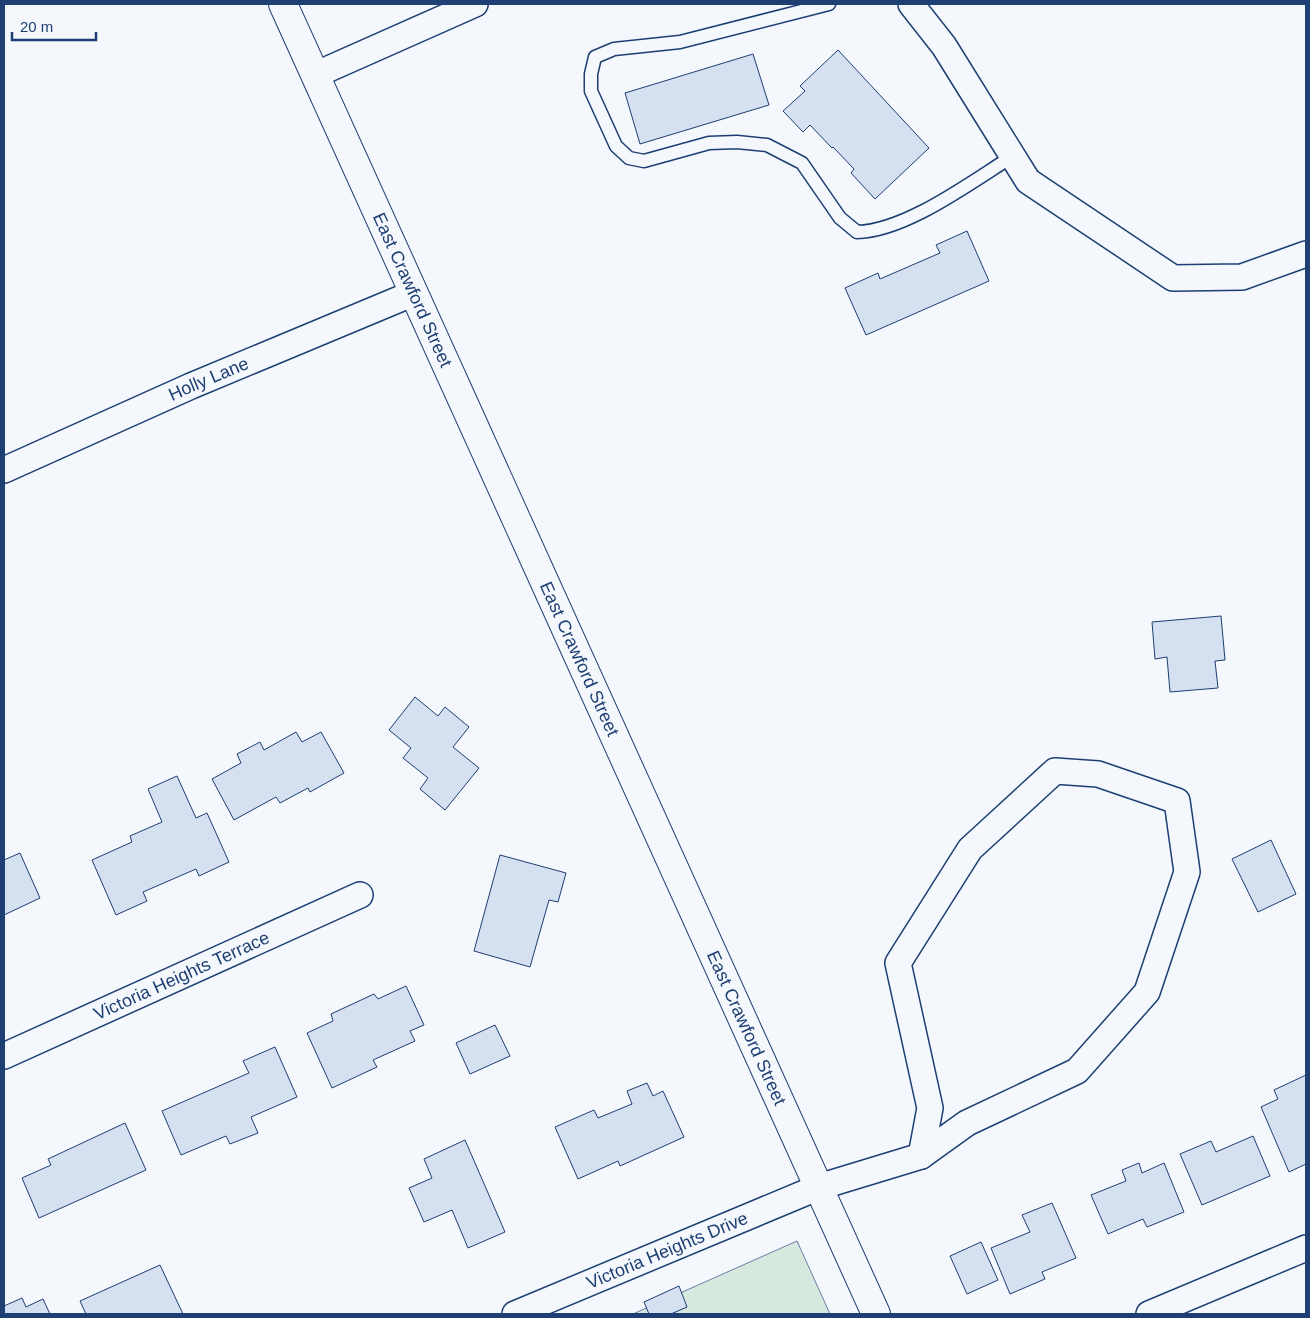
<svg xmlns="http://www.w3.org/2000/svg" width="1310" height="1318" font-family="Helvetica,sans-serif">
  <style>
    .green { fill: #d7e8df; stroke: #687fa3 }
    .building { fill: #d5e0f0; stroke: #1d3f73 }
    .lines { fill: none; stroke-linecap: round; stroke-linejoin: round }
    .service-casing { stroke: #1d3f73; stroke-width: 15 }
    .minor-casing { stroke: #1d3f73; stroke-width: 28 }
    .tertiary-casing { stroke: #1d3f73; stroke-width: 30 }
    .service { stroke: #f4f7fb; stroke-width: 12 }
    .minor { stroke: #f4f7fb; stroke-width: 25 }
    .tertiary { stroke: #f4f7fb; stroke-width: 28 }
    .labels { text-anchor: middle; stroke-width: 4; stroke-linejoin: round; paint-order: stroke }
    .street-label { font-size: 18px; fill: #1d3f73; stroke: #f4f7fb }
  </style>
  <rect width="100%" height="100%" fill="#f4f7fb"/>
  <path class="green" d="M797,1241L830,1314H633Z"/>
  <g class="building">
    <path d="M838,50L929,148L875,199L851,173L854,169L833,147L832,148L810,125L803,132L783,111L805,91L800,86Z"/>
    <path d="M753,54L769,105L640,144L625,93Z"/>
    <path d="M967,231L989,281L866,335L845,288L878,273L880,279L940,253L936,245Z"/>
    <path d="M1221,616L1225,660L1215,661L1218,688L1170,692L1167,657L1155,659L1152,622Z"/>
    <path d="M415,697L438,716L445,707L469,727L453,747L479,768L445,810L420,789L428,778L403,758L411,748L389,730Z"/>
    <path d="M296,732L302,742L321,732L344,773L310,792L308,788L280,803L276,797L234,820L212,779L241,763L237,754L260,742L264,750Z"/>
    <path d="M177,776L196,818L207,813L229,862L199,876L196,869L143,892L147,901L116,915L92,860L132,842L130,836L162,822L148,789Z"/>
    <path d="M1271,840L1296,894L1258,912L1232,859Z"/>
    <path d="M20,853L40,898L4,915V860Z"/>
    <path d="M500,855L566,873L558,902L549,900L530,967L474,951Z"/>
    <path d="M406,986L424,1025L410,1031L415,1041L373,1060L377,1067L332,1088L307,1033L333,1021L331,1014L374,994L378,999Z"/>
    <path d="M495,1025L510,1056L470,1074L456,1043Z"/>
    <path d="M275,1047L297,1097L251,1117L258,1133L230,1144L226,1136L181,1155L162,1111L249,1073L243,1061Z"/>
    <path d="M1306,1075V1164L1289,1172L1261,1107L1278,1099L1274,1090Z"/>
    <path d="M647,1083L653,1096L663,1091L684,1137L620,1166L618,1161L578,1179L555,1127L594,1110L598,1118L632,1104L627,1091Z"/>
    <path d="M125,1123L146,1170L39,1218L22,1178L51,1165L48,1159Z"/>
    <path d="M1253,1136L1270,1176L1202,1205L1180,1154L1211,1141L1216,1152Z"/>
    <path d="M465,1140L505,1232L468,1248L452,1210L424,1222L409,1188L432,1178L424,1159Z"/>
    <path d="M1139,1163L1142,1173L1164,1163L1184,1212L1147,1227L1143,1219L1108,1234L1091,1195L1126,1181L1122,1170Z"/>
    <path d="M1052,1203L1076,1258L1042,1272L1045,1279L1010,1294L991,1248L1030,1232L1022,1215Z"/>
    <path d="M981,1242L998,1280L967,1294L950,1256Z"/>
    <path d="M160,1265L183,1314H86L80,1301Z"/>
    <path d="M679,1286L687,1307L671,1314H649L644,1302Z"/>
    <path d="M22,1298L26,1307L43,1299L50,1314H4V1306Z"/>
  </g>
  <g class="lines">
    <g class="service-casing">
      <path id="service" d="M829,4L680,42L614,49L595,57L591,74V91L616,146L629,158L644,161L709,143L737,142L767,145L802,163L840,218L857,232C906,231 971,182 1013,156"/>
    </g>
    <g class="minor-casing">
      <g id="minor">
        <path d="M911,4L944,46L1028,181L1173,278L1242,277L1306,254"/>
        <path d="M315,75L475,4"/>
        <path id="s1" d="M4,470L191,386L414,293"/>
        <path d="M1055,771L1098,774L1177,801L1187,872L1147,992L1077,1071L967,1123L921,1156L930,1108L898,963L970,849Z"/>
        <path id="s2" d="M4,1056L360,895"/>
        <path id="s3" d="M515,1314L819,1187L921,1156"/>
        <path d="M1149,1314L1306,1248"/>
      </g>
    </g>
    <g class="tertiary-casing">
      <g id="tertiary">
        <path id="s4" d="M283,4L876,1314"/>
      </g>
    </g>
    <use href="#service" class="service"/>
    <use href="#minor" class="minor"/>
    <use href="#tertiary" class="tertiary"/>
  </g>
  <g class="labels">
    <g class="street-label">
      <text dy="6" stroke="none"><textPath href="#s4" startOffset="314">East Crawford Street</textPath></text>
      <text dy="6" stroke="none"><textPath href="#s1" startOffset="224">Holly Lane</textPath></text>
      <text dy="6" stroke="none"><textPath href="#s4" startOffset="719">East Crawford Street</textPath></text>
      <text dy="6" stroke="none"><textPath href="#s2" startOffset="195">Victoria Heights Terrace</textPath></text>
      <text dy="6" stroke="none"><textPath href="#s4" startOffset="1124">East Crawford Street</textPath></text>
      <text dy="6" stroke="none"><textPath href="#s3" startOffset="165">Victoria Heights Drive</textPath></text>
    </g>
  </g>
  <rect width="1310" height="1318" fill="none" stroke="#1d3f73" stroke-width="10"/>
  <path d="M12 32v8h84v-8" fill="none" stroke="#1d3f73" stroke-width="2.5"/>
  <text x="20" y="32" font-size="15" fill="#1d3f73" stroke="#f4f7fb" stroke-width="4" paint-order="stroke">20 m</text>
</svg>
